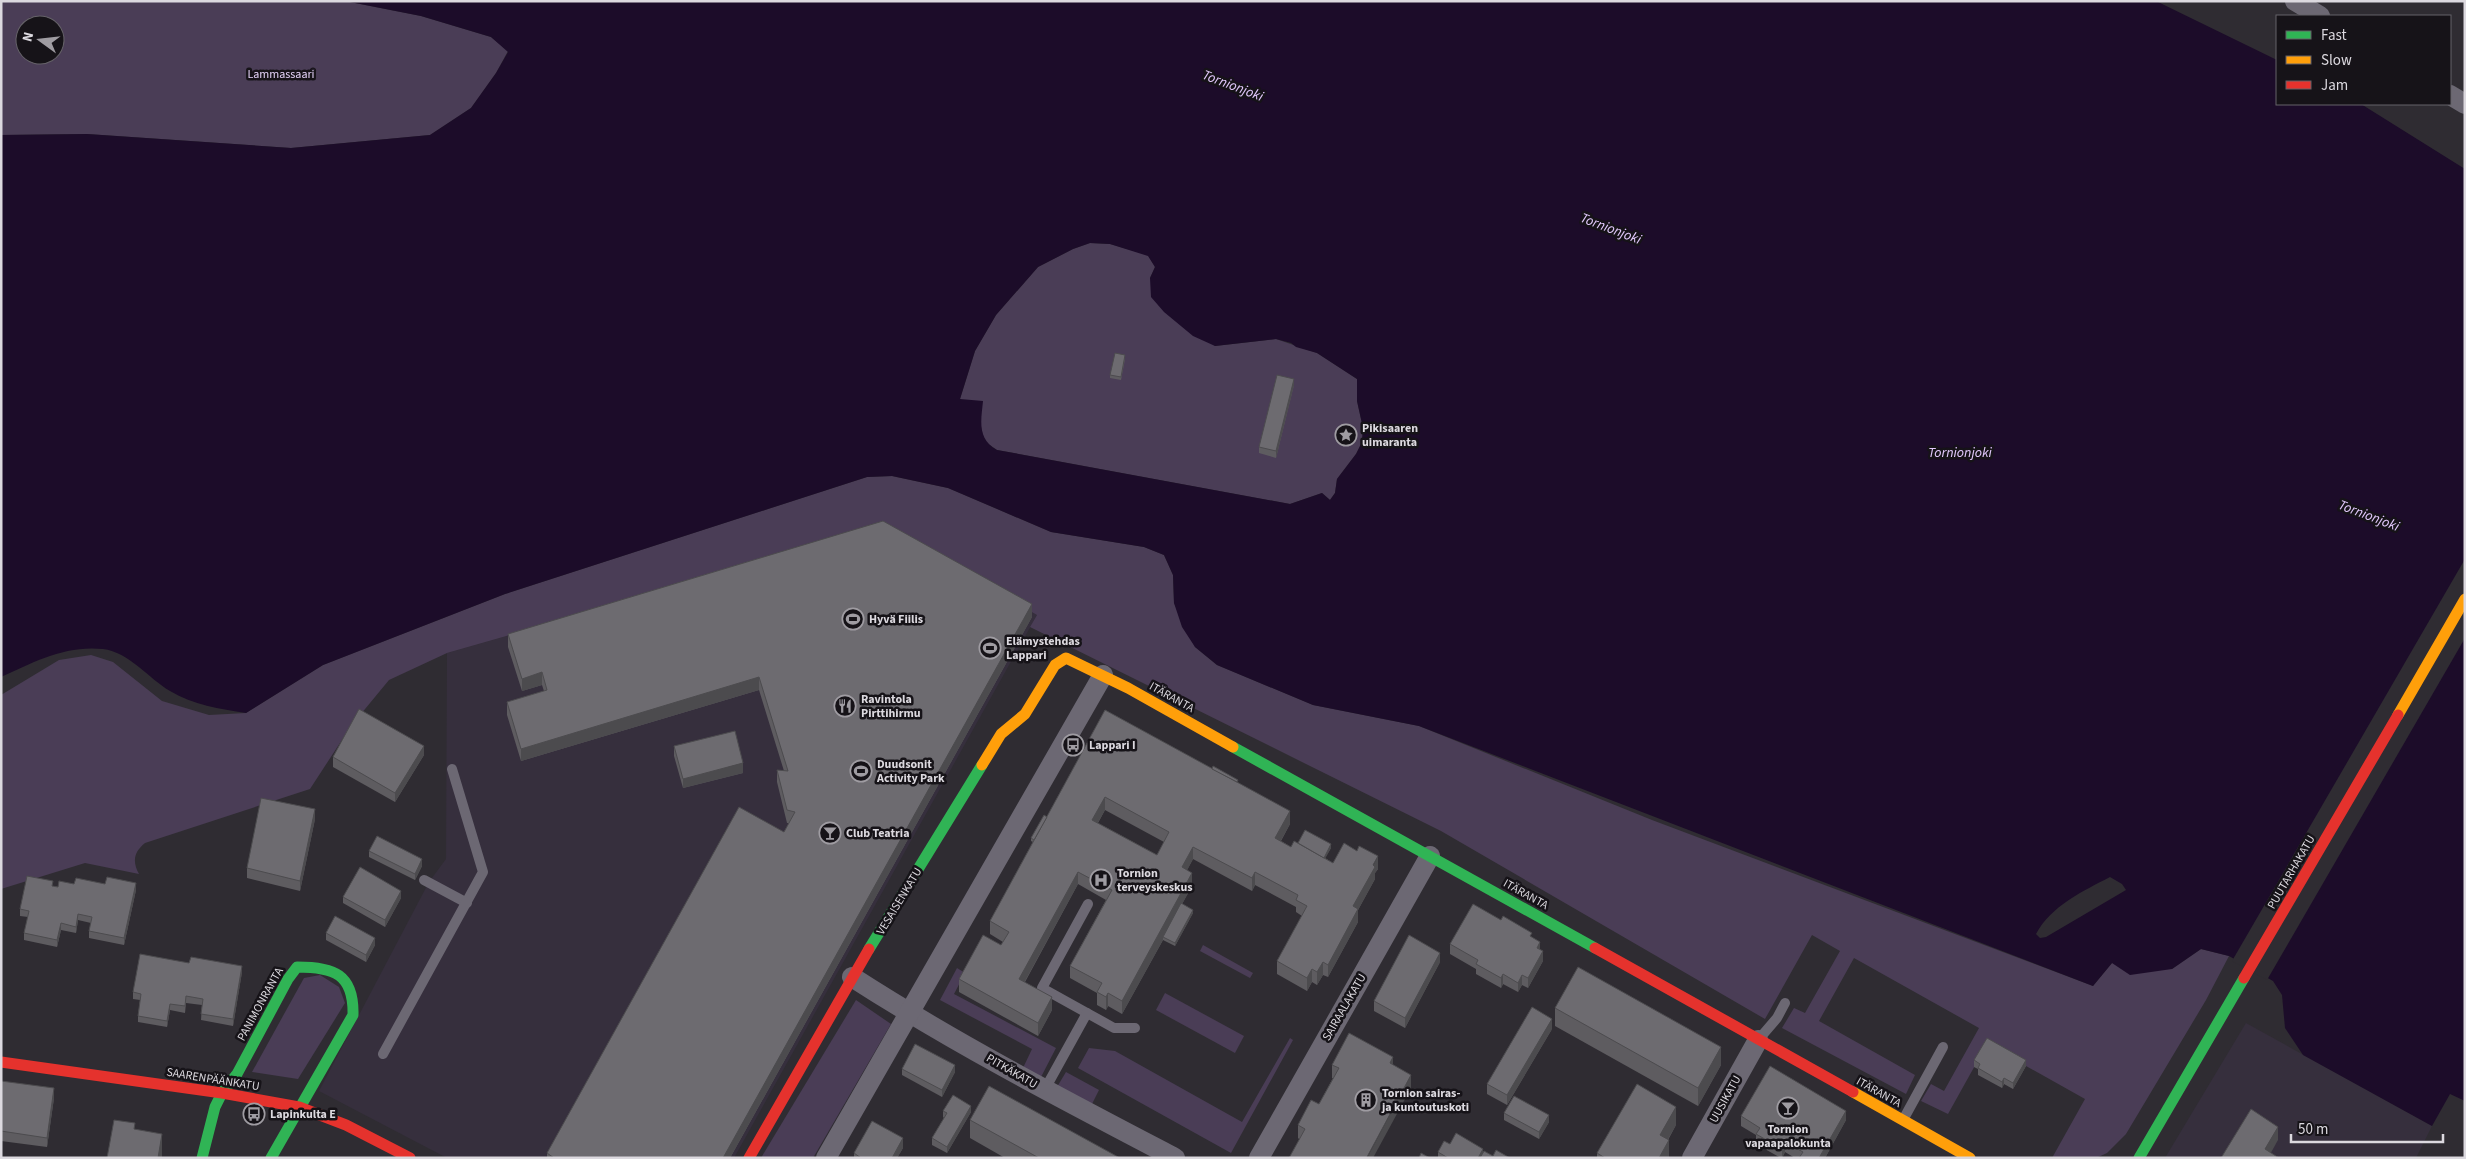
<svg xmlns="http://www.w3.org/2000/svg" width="2466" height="1159" font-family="'Source Sans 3',sans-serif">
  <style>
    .built { fill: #362f3d }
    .green { fill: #4a3d56; fill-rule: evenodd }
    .water { fill: #1c0c29; fill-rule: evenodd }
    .pier { fill: #2f2c32 }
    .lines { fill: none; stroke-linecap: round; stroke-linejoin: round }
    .lane { stroke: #6c6873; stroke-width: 10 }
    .street { stroke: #6c6873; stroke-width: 20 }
    .fast { stroke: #30b455; stroke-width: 11 }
    .slow { stroke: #ff9f0a; stroke-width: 11 }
    .jam { stroke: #e5322d; stroke-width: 11 }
    .wall { fill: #5e5c60; fill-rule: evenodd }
    .shaded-wall { fill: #4c4b4e }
    .building { fill: #6d6b70; stroke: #4c4b4e; fill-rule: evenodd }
    .labels { text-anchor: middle; stroke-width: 5; stroke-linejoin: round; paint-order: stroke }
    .park-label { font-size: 12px; fill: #e4d2f8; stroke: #161318 }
    .poi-label { font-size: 12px; font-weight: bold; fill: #dcd9df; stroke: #161318; text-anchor: start }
    .street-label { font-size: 12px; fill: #dcd9df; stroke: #161318 }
    .water-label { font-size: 14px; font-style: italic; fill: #e2c9fc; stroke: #161318 }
  </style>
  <rect width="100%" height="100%" fill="#2f2c32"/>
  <g class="built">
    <path d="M884,529L1037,615L734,1158H447L319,1091L429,882L446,859L447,653Z"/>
    <path d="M2246,1023L2432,1126L2416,1158H2165Z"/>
  </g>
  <g class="green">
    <path d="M1,1H345L421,16L491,37L508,51L496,73L471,108L430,135L291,148L87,134L1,135ZM25,25H55V55H25Z"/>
    <path d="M1090,243L1110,244L1148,255L1155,267L1150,278L1215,346L1276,339L1317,353L1357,379V401L1363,428L1362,442L1356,454L1337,479L1335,493L1330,500L1322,493L1290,504L997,450L984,441L981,427L960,399L975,351L996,315L1038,267L1073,249Z"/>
    <path d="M892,476L948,488L1051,532L1144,547L1164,555L1173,575L1174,603L1195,647L1217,665L1313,705L1419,726L1652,820L2093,986L2112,963L2172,969L2201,949L2229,956L2206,1000L2126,1134L2107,1153L2096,1158H2052L2085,1099L1987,1044L1948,1114L1921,1101L1931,1084L1944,1091L1979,1028L1854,958L1819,1021L1915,1075L1906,1094L1782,1028L1794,1008L1805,1013L1840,951L1812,935L1765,1019L1441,831L1030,627L1037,615L884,529L447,653L389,680L351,726L310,789L145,843C134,852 132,861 139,874L85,863L1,889V695L59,660L91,655L113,662L162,701L209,715L246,713L323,665L505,594L867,477Z"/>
    <path d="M1203,945L1253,973L1250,978L1200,951Z"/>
    <path d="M957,968L965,973L954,994L1056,1048L1041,1077L1023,1068L1032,1049L940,1000Z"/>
    <path d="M320,975L339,987L345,1003L298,1079L252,1072L304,978Z"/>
    <path d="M1165,993L1244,1036L1235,1053L1156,1010Z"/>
    <path d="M856,1000L891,1024L813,1158H761Z"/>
    <path d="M1290,1038L1293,1040L1231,1153L1078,1068L1089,1048L1115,1051L1242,1122Z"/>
    <path d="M1066,1072L1099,1090L1091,1106L1057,1087Z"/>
  </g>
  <path class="water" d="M345,1H2156L2277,60V104H2361L2465,169V1101L2450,1094L2432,1126L2303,1055L2285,1028L2282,995L2273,981L2229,956L2201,949L2172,969L2130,975L2112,963L2093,986L1419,726L1313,705L1217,665L1195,647L1182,627L1174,603L1173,575L1164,555L1144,547L1051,532L948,488L892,476L867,477L505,594L323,665L246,713C220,709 193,705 170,691C148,678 129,652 103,649C65,645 34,662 1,677V135L87,134L291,148L430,135L471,108L496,73L508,52L491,37L421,16ZM1090,243L1110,244L1148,256L1155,267L1150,278L1151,297L1164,312L1193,336L1215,346L1276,339L1291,343L1296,347L1317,353L1357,379V401L1363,428L1362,442L1356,454L1337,479L1335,493L1330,500L1322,493L1290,504L997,450C977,439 981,421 983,401L960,399L975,351L996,315L1038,267L1073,249ZM2110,877L2122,884L2126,890L2046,937L2040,938L2036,934C2051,906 2083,891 2110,877Z"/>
  <path class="pier" d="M2465,559V638L2267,980L2232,961Z"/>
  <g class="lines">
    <g class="lane">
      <path d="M424,880L467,903"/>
      <path d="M1087,1013L1042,988L1088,904"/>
      <path d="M1759,1039L1777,1018L1785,1003"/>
      <path d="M383,1054L483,872L452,769"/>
      <path d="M1045,1089L1087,1013L1114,1028H1135"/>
      <path d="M1903,1120L1943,1047"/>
    </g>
    <g class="street">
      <path d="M2295,1L2320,16"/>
      <path d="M2450,95L2465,104"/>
      <path d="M852,977C956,1044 1066,1101 1175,1158"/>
      <path d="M826,1158L1103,675"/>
      <path d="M1259,1158L1430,856"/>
      <path d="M1692,1158L1758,1040"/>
    </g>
    <g class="fast">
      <path d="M1233,747L1595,948"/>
      <path d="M869,949L982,765"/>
      <path d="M202,1158L215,1107L222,1093L237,1074L288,979L297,967C334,967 354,974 353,1015L271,1158"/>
      <path d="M2139,1158L2244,978"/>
    </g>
    <g class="slow">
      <path d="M2398,715L2465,599"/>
      <path d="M982,765L1001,734L1025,714L1055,665L1066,658L1128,688L1233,747"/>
      <path d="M1853,1092L1970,1158"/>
    </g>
    <g class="jam">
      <path d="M1595,948L1853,1092"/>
      <path d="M2244,978L2398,715"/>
      <path d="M1,1062L222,1093L299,1107L346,1125L410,1158"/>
      <path d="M749,1158L869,949"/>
    </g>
  </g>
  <g class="wall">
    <path d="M1125,359L1121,380L1110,378V375Z"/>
    <path d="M1294,385L1276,458L1259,453V447Z"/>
    <path d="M1032,617L730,1158H547V1153L784,832L789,823H787L777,782V770L784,771L759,690L521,761L507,715V702L544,691L542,685L522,691L508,647V634Z"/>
    <path d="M1105,710L1238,783L1290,824L1281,841L1291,847L1298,843L1331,848L1325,858L1333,863L1378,869L1375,873V879L1358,910V922L1328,977L1323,975L1317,985L1312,982L1307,991L1277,974V961L1302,916L1296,912V907L1255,885L1252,891L1193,859L1187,870L1192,886L1182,904L1193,913L1175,946L1163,940L1122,1014L1108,1006L1106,1010L1097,1005V993L1070,978V966L1106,900L1078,884L1025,982L1052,1010L1038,1036L959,992V979L1001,945L1003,942L990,934V921L1033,842L1031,841V838L1047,817ZM1105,810L1164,842L1157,855L1098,823Z"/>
    <path d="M674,746L743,773L683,788L674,756Z"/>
    <path d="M424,755L395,802L333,767V757Z"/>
    <path d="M315,819L300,891L247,878V868Z"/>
    <path d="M369,851L422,866L415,880L369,857Z"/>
    <path d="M74,884L136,890L124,945L89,938V931L91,923L78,920L76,933L61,930L57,947L24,940V933L28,917L20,916V909L53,886L58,887Z"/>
    <path d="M343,897L401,898L385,927L343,903Z"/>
    <path d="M326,933L375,945L366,962L326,940Z"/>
    <path d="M1532,937L1540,949L1543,961L1528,988L1522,985L1518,992L1503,984L1501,988L1476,974V969L1450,954V944Z"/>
    <path d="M1440,962L1405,1028L1374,1011V1001Z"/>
    <path d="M242,972L233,1026L201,1020L202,1005L186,1003L185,1013L170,1010L167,1027L138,1022V1016L140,1000L133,999V992Z"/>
    <path d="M1555,1008L1721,1065L1698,1106L1555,1026Z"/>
    <path d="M1552,1029L1507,1105L1487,1094V1084Z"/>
    <path d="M1974,1060L2026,1066L2013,1089L2004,1084L2002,1088L1978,1075V1069L1974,1067Z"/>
    <path d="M1332,1065H1393L1411,1088L1299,1139L1298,1138V1125L1319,1104L1333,1078H1332Z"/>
    <path d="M902,1069L955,1072L942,1097L902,1075Z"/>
    <path d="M1,1081L54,1098L47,1147L1,1141Z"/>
    <path d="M943,1111L971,1112L947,1153L932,1145V1138L944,1118L943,1117Z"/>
    <path d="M1504,1113L1549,1122L1539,1139L1504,1120Z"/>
    <path d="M1741,1116L1846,1120L1825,1158H1795L1785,1152L1782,1158H1781L1756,1144V1135L1741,1126Z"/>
    <path d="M970,1120L1120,1158H1005L970,1138Z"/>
    <path d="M1676,1125L1668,1140L1669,1158H1597V1153Z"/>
    <path d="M1450,1144L1493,1156L1510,1158H1438V1152Z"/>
    <path d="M903,1148L897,1158H854V1153Z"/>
  </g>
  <g class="shaded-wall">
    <path d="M1294,379V385L1276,458V451Z"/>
    <path d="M1032,604V617L730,1158H723Z"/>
    <path d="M542,672V685L522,691V679Z"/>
    <path d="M759,677V690L521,761V749Z"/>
    <path d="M424,746V755L395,802V793Z"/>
    <path d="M743,763V773L683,788V779Z"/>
    <path d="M1105,797V810L1092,833V820Z"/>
    <path d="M315,809V819L300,891V881Z"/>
    <path d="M1290,811V824L1275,851V838Z"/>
    <path d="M1331,844V848L1320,868V865Z"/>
    <path d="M1193,847V859L1182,880V867Z"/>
    <path d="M1378,856V869L1375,873V879L1358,910V922L1328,977V965L1353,906Z"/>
    <path d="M422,859V866L415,880V874Z"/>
    <path d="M1078,872V884L1019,992V979Z"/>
    <path d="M1255,872V885L1252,891V878Z"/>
    <path d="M1192,873V886L1164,937H1163V940L1122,1014V1001Z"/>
    <path d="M136,883V890L124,945V938Z"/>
    <path d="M401,891V898L385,927V920Z"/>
    <path d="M1193,910V913L1175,946V943Z"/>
    <path d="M78,914V920L76,933V927Z"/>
    <path d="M61,923V930L57,947V940Z"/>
    <path d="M375,938V945L366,962V955Z"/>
    <path d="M1540,942V952L1537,948Z"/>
    <path d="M1543,951V961L1528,988V978Z"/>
    <path d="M1440,953V962L1405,1028V1018Z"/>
    <path d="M1323,962V975L1317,985V972Z"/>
    <path d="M242,966V972L233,1026V1019Z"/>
    <path d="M1312,969V982L1307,991V978Z"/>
    <path d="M1503,974V984L1501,988V978Z"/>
    <path d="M1522,975V985L1518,992V983Z"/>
    <path d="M1108,993V1006L1106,1010V997Z"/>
    <path d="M1052,997V1010L1038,1036V1023Z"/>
    <path d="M170,1004V1010L167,1027V1021Z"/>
    <path d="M1552,1019V1029L1507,1105V1095Z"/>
    <path d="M1721,1047V1065L1698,1106V1088Z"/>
    <path d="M1393,1057V1070L1390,1063Z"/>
    <path d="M2026,1060V1066L2013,1089V1083Z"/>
    <path d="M955,1065V1072L942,1097V1090Z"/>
    <path d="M1411,1075V1088L1373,1158H1367Z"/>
    <path d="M2004,1078V1084L2002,1088V1082Z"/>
    <path d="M54,1088V1098L47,1147V1138Z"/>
    <path d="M971,1106V1112L947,1153V1147Z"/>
    <path d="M1676,1107V1125L1660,1153V1135Z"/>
    <path d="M1846,1111V1120L1825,1158H1819Z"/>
    <path d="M1549,1115V1122L1539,1139V1132Z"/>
    <path d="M2278,1127V1140L2268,1158L2265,1149Z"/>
    <path d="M162,1134V1158H158Z"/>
    <path d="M903,1138V1148L897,1158H892Z"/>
    <path d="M1669,1140V1158H1659Z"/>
    <path d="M1785,1142V1152L1782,1158V1149Z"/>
    <path d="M1483,1149V1155L1481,1158H1478Z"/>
  </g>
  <g class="building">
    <path d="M1115,353L1125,355L1121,377L1110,375Z"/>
    <path d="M1277,375L1294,379L1276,451L1259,447Z"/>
    <path d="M883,521L1032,604L723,1158H554L547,1153L739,807L784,832L795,812L787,810L777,770L788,771L759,677L521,749L507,702L547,690L542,672L522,679L508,634Z"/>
    <path d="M359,709L424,746L395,793L333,757Z"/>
    <path d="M1105,710L1290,811L1275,838L1291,847L1294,841L1333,863L1344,843L1357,851L1359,846L1378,856L1373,865L1375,867L1353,906L1358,909L1328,965L1323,962L1317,972L1312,969L1307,978L1277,961L1307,906L1296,900L1298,895L1255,872L1252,878L1193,847L1182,867L1192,873L1122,1001L1108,993L1106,997L1097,992L1102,983L1070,966L1112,890L1078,872L1019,979L1052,997L1038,1023L959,979L983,935L1001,945L1009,932L990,921ZM1105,797L1169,832L1157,855L1092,820Z"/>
    <path d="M735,731L743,763L683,779L674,746Z"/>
    <path d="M1213,766L1238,780L1237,782L1212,769Z"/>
    <path d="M261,798L315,809L300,881L247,868Z"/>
    <path d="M1044,815L1047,817L1034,840L1031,838Z"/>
    <path d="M1305,830L1331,844L1324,858L1298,843Z"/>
    <path d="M377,836L422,859L415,874L369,851Z"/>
    <path d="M360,867L401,891L385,920L343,897Z"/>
    <path d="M27,876L53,881L52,886L58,887L59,881L74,884L76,878L105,884L107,877L136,883L124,938L89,931L92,917L78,914L76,927L61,923L57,940L24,933L29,911L20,909Z"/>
    <path d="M1181,903L1193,910L1175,943L1163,937Z"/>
    <path d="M1473,904L1501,920L1503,916L1532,933L1530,936L1540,942L1537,948L1543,951L1528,978L1522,975L1518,983L1503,974L1501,978L1476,964L1478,960L1450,944Z"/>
    <path d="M335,916L375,938L366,955L326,933Z"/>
    <path d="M1409,935L1440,953L1405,1018L1374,1001Z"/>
    <path d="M140,954L189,963L191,957L242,966L233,1019L201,1014L203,999L186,996L185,1006L170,1004L167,1021L138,1016L141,994L133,992Z"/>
    <path d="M1578,967L1721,1047L1698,1088L1555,1008Z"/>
    <path d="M1532,1007L1552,1019L1507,1095L1487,1084Z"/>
    <path d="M1349,1033L1393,1057L1390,1063L1411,1075L1367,1157L1368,1158H1289L1305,1129L1298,1125L1311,1100L1319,1104L1339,1068L1332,1065Z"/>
    <path d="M1987,1038L2026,1060L2013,1083L2004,1078L2002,1082L1978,1068L1980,1064L1974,1060Z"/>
    <path d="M915,1044L955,1065L942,1090L902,1069Z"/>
    <path d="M1770,1066L1846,1111L1819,1158H1799L1803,1152L1785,1142L1782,1149L1756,1134L1760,1128L1741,1116Z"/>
    <path d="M1,1081L54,1088L47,1138L1,1131Z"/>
    <path d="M1637,1084L1676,1107L1660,1135L1669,1140L1659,1158H1605L1597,1153Z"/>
    <path d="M989,1086L1120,1158H1039L970,1120Z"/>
    <path d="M953,1095L971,1106L947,1147L932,1138L947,1113L943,1111Z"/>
    <path d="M1514,1096L1549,1115L1539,1132L1504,1113Z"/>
    <path d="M2251,1109L2278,1127L2265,1149L2279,1158H2221Z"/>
    <path d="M114,1120L135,1123L134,1129L162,1134L158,1158H107Z"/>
    <path d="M872,1121L903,1138L892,1158H861L854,1153Z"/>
    <path d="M1456,1133L1483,1149L1478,1158H1448L1438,1152L1444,1141L1450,1144Z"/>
    <path d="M1496,1150L1510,1158H1480L1484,1151L1493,1156Z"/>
    <path d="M1421,1153L1430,1158H1419Z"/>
  </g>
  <defs>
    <g id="sight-ring" transform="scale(1.125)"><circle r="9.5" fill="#161318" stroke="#9f9ca2" stroke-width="1.5"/><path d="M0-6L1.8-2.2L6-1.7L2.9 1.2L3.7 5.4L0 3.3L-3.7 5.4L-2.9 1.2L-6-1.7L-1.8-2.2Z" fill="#9f9ca2"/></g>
    <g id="stadium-ring" transform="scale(1.125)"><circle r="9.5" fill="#161318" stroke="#9f9ca2" stroke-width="1.5"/><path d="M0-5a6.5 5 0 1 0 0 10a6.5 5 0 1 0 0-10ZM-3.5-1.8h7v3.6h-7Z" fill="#9f9ca2"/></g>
    <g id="restaurant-ring" transform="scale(1.125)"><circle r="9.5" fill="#161318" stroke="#9f9ca2" stroke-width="1.5"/><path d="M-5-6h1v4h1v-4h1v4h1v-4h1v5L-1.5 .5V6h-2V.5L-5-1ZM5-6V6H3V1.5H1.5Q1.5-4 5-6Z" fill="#9f9ca2"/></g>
    <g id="bus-ring" transform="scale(1.125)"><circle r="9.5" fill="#161318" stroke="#9f9ca2" stroke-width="1.5"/><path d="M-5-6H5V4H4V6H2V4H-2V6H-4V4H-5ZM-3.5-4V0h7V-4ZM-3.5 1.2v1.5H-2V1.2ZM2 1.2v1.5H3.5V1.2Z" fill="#9f9ca2"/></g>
    <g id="bar-ring" transform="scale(1.125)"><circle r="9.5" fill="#161318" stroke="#9f9ca2" stroke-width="1.5"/><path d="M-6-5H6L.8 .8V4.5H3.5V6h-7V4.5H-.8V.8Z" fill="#9f9ca2"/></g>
    <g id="hospital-ring" transform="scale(1.125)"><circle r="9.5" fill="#161318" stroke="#9f9ca2" stroke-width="1.5"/><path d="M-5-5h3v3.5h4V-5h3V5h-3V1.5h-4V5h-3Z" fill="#9f9ca2"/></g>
    <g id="building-ring" transform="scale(1.125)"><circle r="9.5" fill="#161318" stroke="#9f9ca2" stroke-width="1.5"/><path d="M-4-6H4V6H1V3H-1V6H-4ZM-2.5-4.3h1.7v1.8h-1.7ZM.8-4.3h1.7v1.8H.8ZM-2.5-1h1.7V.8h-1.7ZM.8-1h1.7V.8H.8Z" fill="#9f9ca2"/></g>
  </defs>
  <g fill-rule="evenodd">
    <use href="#sight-ring" x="1346" y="435"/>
    <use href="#stadium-ring" x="853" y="619"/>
    <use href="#stadium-ring" x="990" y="648"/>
    <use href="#restaurant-ring" x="845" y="706"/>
    <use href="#bus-ring" x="1073" y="745"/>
    <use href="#stadium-ring" x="861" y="771"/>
    <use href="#bar-ring" x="830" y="833"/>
    <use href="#hospital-ring" x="1101" y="880"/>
    <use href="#building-ring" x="1366" y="1100"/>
    <use href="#bar-ring" x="1788" y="1108"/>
    <use href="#bus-ring" x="254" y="1114"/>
  </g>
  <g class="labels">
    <g class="park-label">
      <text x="281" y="78">Lammassaari</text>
    </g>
    <g class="poi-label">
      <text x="1362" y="432">Pikisaaren<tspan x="1362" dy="14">uimaranta</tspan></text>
      <text x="869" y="623">Hyvä Fiilis</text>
      <text x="1006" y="645">Elämystehdas<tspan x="1006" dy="14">Lappari</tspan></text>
      <text x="861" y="703">Ravintola<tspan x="861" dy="14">Pirttihirmu</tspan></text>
      <text x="1089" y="749">Lappari I</text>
      <text x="877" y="768">Duudsonit<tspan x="877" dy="14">Activity Park</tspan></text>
      <text x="846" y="837">Club Teatria</text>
      <text x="1117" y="877">Tornion<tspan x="1117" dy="14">terveyskeskus</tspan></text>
      <text x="1382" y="1097">Tornion sairas-<tspan x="1382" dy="14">ja kuntoutuskoti</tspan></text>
      <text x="270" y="1118">Lapinkulta E</text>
      <text x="1788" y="1133" text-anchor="middle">Tornion<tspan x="1788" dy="14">vapaapalokunta</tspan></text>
    </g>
    <g class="street-label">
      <text transform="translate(1172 697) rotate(29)" y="4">ITÄRANTA</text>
      <text transform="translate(2291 872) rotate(-60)" y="4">PUUTARHAKATU</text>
      <text transform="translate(1526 894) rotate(29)" y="4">ITÄRANTA</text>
      <text transform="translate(899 901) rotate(-59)" y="4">VESAISENKATU</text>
      <text transform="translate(260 1004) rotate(-61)" y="4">PANIMONRANTA</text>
      <text transform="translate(1344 1007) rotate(-60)" y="4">SAIRAALAKATU</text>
      <text transform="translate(1012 1071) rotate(30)" y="4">PITKÄKATU</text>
      <text transform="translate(213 1079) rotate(9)" y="4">SAARENPÄÄNKATU</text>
      <text transform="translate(1879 1092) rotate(29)" y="4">ITÄRANTA</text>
      <text transform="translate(1725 1099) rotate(-61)" y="4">UUSIKATU</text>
    </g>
    <g class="water-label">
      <text transform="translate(1233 85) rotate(21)" y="5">Tornionjoki</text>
      <text transform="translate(1611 228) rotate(21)" y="5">Tornionjoki</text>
      <text x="1960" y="457">Tornionjoki</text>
      <text transform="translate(2369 515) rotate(21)" y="5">Tornionjoki</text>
    </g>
  </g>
  <rect width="2466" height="1159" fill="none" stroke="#dcd9df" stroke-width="5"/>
  <rect x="2276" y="15" width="175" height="90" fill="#161318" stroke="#656268"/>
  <rect x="2286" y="31" width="25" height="8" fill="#30b455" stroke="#656268"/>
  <text x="2321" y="40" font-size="15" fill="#dcd9df">Fast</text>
  <rect x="2286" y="56" width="25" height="8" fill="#ff9f0a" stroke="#656268"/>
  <text x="2321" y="65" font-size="15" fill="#dcd9df">Slow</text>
  <rect x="2286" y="81" width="25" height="8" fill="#e5322d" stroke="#656268"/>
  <text x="2321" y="90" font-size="15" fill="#dcd9df">Jam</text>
  <g transform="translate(40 40) rotate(285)"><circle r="24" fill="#161318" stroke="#656268"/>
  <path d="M0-4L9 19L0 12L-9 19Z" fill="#9f9ca2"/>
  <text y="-8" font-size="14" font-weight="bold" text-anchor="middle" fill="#dcd9df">N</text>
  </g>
  <path d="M2291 1134v8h152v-8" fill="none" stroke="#dcd9df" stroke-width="2.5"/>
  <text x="2298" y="1134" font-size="15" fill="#dcd9df" stroke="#161318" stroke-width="4" paint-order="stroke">50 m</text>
</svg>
